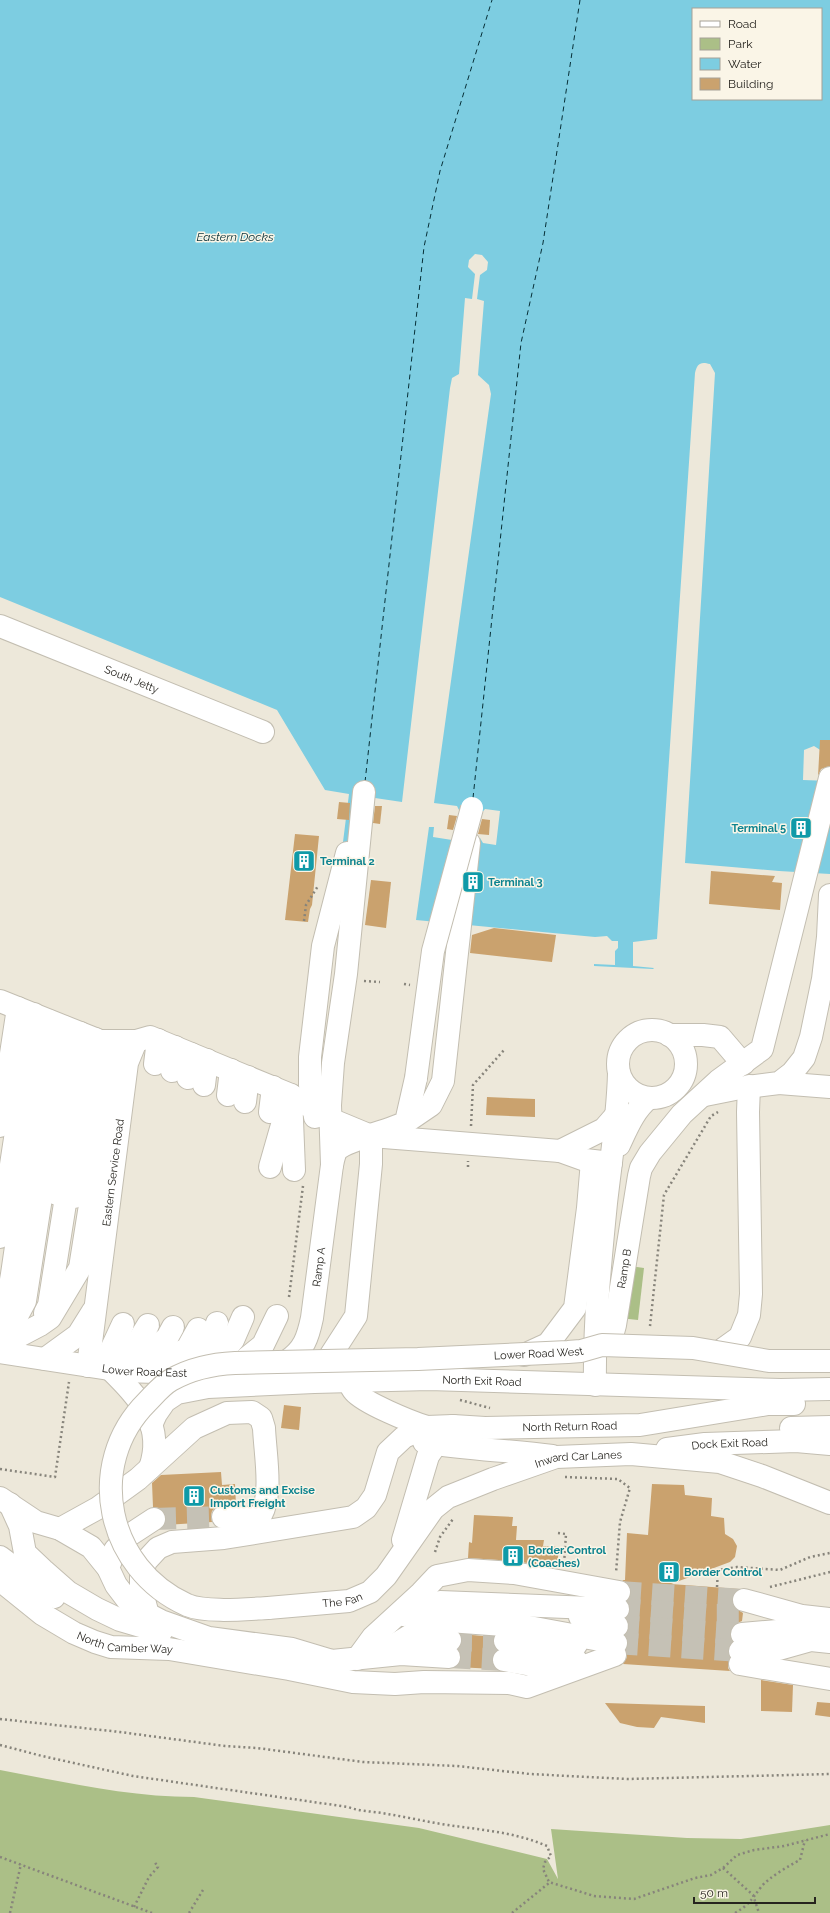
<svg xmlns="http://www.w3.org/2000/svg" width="830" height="1913" font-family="Raleway,sans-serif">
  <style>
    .green { fill: #abbf87 }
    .water { fill: #7dcde1; fill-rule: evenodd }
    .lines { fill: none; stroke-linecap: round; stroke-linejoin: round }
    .ferry { stroke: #062f37; stroke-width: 1; stroke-dasharray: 5 4; stroke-linecap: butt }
    .building { fill: #caa26e }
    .minor-tunnel { stroke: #c5c1b5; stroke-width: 22; stroke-dasharray: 22 11; stroke-linecap: butt }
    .minor-casing { stroke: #c3beb1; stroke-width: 24 }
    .path { stroke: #87847b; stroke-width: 2.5; stroke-dasharray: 2 3; stroke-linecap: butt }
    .minor { stroke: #fff; stroke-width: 22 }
    .minor-bridge-casing { stroke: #c3beb1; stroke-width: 24; stroke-linecap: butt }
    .minor-bridge { stroke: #fff; stroke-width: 22 }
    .labels { text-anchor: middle; stroke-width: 3; stroke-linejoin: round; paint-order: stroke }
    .street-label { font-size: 11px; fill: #26241f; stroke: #faf5e7 }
    .culture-label { font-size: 11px; font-weight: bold; fill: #0d838f; stroke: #faf5e7; text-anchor: start }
    .water-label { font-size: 12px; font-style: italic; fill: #062f37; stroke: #faf5e7 }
  </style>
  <rect width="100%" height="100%" fill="#ede8da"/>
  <g class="green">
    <path d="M616,1264L644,1268L638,1320L610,1317Z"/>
    <path d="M0,1770C64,1782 129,1797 194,1797L419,1828L547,1859L558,1879L551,1829L687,1838L741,1839L830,1825V1913H11L12,1908L11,1913H0Z"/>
  </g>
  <path class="water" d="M0,0H830V759L825,753L814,746L804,750L803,780L830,781V874L779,871L685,863L715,373L710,364C700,361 697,364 695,373L657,939L633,942V966L654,968L653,969L594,966V964L615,965V951L618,948V941H612L607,936L595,937L416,920L429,827H434L433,837L452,840L454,835L480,838L483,843L496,845L500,811L485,809L480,815L460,812L457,806L434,803L491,394L489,385L478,375L484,301L477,299L480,275L487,270L488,262L482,255L475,254L469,260L468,267L475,274L472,299L465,298L459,374L452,378L450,388L402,802L375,798L359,932L332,930L349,794L325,790L277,710L0,597ZM693,9H821V99H693Z"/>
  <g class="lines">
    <g class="ferry">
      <path d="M365,782L424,247L440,171L492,0"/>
      <path d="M473,798L521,343L543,243L580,0"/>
    </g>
  </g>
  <g class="building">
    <path d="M820,740H830V766L821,769L818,776Z"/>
    <path d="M339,802L350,803L349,820L337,819Z"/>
    <path d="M375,806H382L380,824L373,823Z"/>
    <path d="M449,815L457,816L453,830L447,829Z"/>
    <path d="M482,819L490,820L489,835L478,834Z"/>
    <path d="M295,834L319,836L312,905L310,909L308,922L285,920Z"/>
    <path d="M711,871L775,876L772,882L782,883L780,910L709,904Z"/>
    <path d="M371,880L391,882L386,928L365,925Z"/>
    <path d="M494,928L556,935L552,962L470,953L472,935Z"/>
    <path d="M487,1097L535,1099V1117L486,1115Z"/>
    <path d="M284,1405L301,1407L299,1430L281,1428Z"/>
    <path d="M221,1472L222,1485L235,1484L236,1505L217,1506L212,1511L211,1516L212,1522L165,1525L166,1518L164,1512L159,1508L153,1507L152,1483L161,1475Z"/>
    <path d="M652,1484L684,1485L685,1495L712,1498L711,1516L724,1518L725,1534L733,1539L737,1546L735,1557L730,1562L671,1584L739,1589L735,1591L732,1597V1603L735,1608L743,1613L742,1621L735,1624L731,1629L730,1635L732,1642L728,1651L730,1658L728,1668L730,1671L623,1664L627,1657L626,1650L628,1639L625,1635L629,1629V1623L626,1618L630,1609L627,1601L631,1594V1587L627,1583L622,1580H625L627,1533L648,1535Z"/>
    <path d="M474,1515L513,1517L512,1526H517L516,1540H544L543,1546L559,1547L557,1568L515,1561L468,1558L469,1542L472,1543Z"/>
    <path d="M461,1634L494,1637L493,1645L497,1650L492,1658V1664L495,1669L456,1667L461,1658L458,1649L462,1644Z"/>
    <path d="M761,1680L793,1685L792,1712L761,1711Z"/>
    <path d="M817,1702L830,1703V1717L815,1715Z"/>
    <path d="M605,1703L705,1706V1723L661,1717L654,1728L637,1727L620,1723Z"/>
  </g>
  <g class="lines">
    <g class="minor-tunnel">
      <path d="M154,1519L223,1517"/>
      <path d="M619,1592L744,1600"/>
      <path d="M618,1609L706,1615H743"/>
      <path d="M617,1626L742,1634"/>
      <path d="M450,1640L505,1641"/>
      <path d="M616,1643L740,1651"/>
      <path d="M449,1657L504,1660"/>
    </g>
    <g class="minor-casing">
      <g id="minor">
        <path id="s1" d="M0,626L263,732"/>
        <path d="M0,1001L100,1041H136L150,1037L291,1095L330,1119L371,1136L560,1151L585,1160L611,1163"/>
        <circle cx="652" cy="1064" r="34"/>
        <path d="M669,1035H703L720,1037L743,1064"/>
        <path d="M155,1064L158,1040"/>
        <path d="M172,1071L175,1047"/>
        <path d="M188,1078L191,1054"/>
        <path d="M779,1083L830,1087"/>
        <path d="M204,1085L207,1060"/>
        <path d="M228,1095L231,1070"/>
        <path d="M291,1095L294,1170"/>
        <path d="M705,1095L740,1088L779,1083L792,1073L804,1058L811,1037L823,979L828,937L830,895"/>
        <path d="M245,1102L248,1077"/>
        <path d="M270,1112L273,1087"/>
        <path d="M315,1117L310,1085V1057L323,946L347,853"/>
        <path d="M406,1122L431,1105L443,1081L469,843"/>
        <path d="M0,1126L18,1008"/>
        <path d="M619,1145C627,1128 634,1110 649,1098"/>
        <path d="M560,1151L604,1129L617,1114"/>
        <path d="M332,1165C333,1161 334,1154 337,1150C346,1140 390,1131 406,1122L416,1078"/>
        <path d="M270,1167L286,1111"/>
        <path d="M57,1194L80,1033"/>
        <path d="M74,1197L95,1039"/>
        <path d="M0,1237L34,1014"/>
        <path d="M45,1313L49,1305L69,1178"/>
        <path d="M0,1327L8,1298L12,1274L49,1021"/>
        <path d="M0,1340L8,1333L25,1301L45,1172L64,1027"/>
        <path id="s2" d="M602,1345L612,1336L615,1325L639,1176L641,1168L650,1153L682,1114L718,1081L762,1049L830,778"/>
        <path d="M0,1346L40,1325L50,1318L80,1268L94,1180L106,1072L113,1041"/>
        <path id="s3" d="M0,1352L122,1371L191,1373"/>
        <path d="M719,1352L740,1337L749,1315L751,1294L748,1112L749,1086"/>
        <path d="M524,1355L548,1344L575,1308L588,1208L592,1161"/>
        <path d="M118,1358L134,1348L148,1325"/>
        <path d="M45,1359L78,1335L93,1311"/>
        <path d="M136,1361L167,1338L173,1327"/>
        <path id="s4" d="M287,1361C304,1350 308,1337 312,1318L332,1165L330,1105L333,1063L346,974L364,792"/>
        <path d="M327,1361L356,1316L371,1164V1136"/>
        <path d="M186,1365C201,1352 212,1342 217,1323"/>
        <path id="s5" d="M88,1366L127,1063L136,1041"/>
        <path d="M138,1366L174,1355L187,1349L198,1329"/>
        <path d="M196,1366L218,1357L233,1340L243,1317"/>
        <path d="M103,1367L123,1324"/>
        <path d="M231,1368L238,1365L263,1345L277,1316"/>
        <path d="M111,1370C139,1398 165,1425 150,1468"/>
        <path d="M345,1372C348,1377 350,1387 354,1391C364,1403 411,1422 427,1427"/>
        <path d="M595,1385C594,1324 600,1263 606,1203C611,1159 618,1116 619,1073"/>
        <path id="s6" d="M151,1425L156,1414L165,1401L177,1393L208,1387L314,1382L429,1379L781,1390L830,1389"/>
        <path d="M791,1428L830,1427"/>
        <path d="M424,1442C466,1450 510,1450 552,1456"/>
        <path id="s7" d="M667,1449L705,1444L796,1441L830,1444"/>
        <path d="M0,1498L36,1522L60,1529L91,1547L108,1568L116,1585L132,1606L161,1621L209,1638L292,1649L332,1661L401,1654L449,1657"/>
        <path d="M10,1504L20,1526L25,1553L43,1570L68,1592L97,1609L120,1620L161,1632"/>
        <path d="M60,1529L98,1508L138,1479L194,1428L227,1413L252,1412L261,1418L264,1428C265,1453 273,1494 261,1515L253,1518L223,1517"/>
        <path id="s8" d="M403,1540L428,1456L443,1434L453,1426L485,1428L640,1425L768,1404H794"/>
        <path d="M0,1557L54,1597"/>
        <path d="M108,1568L115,1550L128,1536L154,1519"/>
        <path id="s9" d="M0,1580L42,1614L74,1633L95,1642L111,1647L169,1649L289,1669L353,1682L395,1684L424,1682L509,1683L527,1687L615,1655"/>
        <path d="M744,1600L802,1616L830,1619"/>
        <path id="s10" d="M268,1608L349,1601L370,1592L386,1576L433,1509L448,1497L493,1479L556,1457L631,1454L720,1462L762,1476L830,1503"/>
        <path d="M148,1615L141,1588V1575L146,1561L158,1548L172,1542L224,1538L353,1517L366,1508L375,1495L388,1452L404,1437L427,1427L453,1426"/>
        <path d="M404,1615L418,1608L440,1602L618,1609"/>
        <path d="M580,1617L617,1626"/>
        <path d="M742,1634L801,1629L820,1632"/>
        <path d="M505,1641L533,1646L576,1645"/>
        <path d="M413,1649L428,1643L450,1640"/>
        <path d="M740,1651L779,1649L811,1640L830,1642"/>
        <path d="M379,1652L396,1644L435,1620L529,1627L616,1643"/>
        <path d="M357,1659L373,1637L421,1593L437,1576L468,1570L514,1573L619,1592"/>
        <path d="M504,1660L532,1665L576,1660"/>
        <path d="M740,1664L830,1679"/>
      </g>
    </g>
    <g class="path">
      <path d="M304,921L306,905L318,886"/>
      <path d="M364,981L380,982"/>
      <path d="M404,984L410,985"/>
      <path d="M471,1126L473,1085L504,1050"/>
      <path d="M468,1167V1161"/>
      <path d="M289,1297L303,1186"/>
      <path d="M650,1326L664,1195L711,1116L718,1112"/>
      <path d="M460,1400L490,1408"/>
      <path d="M0,1469L55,1477L69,1382"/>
      <path d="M565,1477L618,1479L630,1488L620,1522L616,1573"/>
      <path d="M558,1533L566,1534L564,1564"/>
      <path d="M435,1552L440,1537L453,1519"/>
      <path d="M717,1587L718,1570L737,1567L780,1570L810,1557L830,1553"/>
      <path d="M770,1587L830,1572"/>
      <path d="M0,1719L120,1732L225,1746L257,1748L363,1762L457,1766L530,1774L627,1779L830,1774"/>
      <path d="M0,1745L42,1756L133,1776L348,1807C361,1812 374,1811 387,1814C407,1817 427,1822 448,1825C481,1830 515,1832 547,1846L551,1856L545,1862L543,1869L549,1882L594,1896L634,1899L695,1878L711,1875L723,1868L737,1855L754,1850L784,1846L830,1834"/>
      <path d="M0,1857L152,1913"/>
      <path d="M723,1868L753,1895L759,1913"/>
      <path d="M134,1907L149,1877L158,1867L154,1861"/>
      <path d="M10,1913L21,1864"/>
      <path d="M189,1913L203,1890"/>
      <path d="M512,1913L549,1883"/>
      <path d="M735,1913C750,1904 751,1900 761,1887C768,1878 790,1865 800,1860L805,1840"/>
    </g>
    <use href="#minor" class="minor"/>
    <g class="minor-bridge-casing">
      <g id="minor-bridge">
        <path d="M416,1078L433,951L472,808"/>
        <path id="s11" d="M268,1608C247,1609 206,1613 187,1605C107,1569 84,1465 147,1402C154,1395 162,1385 171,1380C192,1368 212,1364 235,1363L418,1359L568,1352L581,1351L602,1345L693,1348L769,1361H830"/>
      </g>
    </g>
    <use href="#minor-bridge" class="minor-bridge"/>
  </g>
  <defs>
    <g id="building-square" transform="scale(1.15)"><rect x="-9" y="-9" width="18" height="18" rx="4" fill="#0f9aa8" stroke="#faf5e7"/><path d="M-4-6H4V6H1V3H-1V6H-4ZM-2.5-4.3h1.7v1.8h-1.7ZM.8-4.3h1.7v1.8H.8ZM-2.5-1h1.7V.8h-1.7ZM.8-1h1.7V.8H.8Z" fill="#fff"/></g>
  </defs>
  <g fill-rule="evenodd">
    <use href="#building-square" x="801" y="828"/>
    <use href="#building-square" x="304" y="861"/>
    <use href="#building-square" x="473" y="882"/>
    <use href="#building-square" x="194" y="1496"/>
    <use href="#building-square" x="513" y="1556"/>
    <use href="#building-square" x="669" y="1572"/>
  </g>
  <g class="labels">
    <g class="street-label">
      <text dy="4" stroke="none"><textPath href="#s1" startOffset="142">South Jetty</textPath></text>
      <text dy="4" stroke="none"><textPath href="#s5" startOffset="195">Eastern Service Road</textPath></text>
      <text dy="4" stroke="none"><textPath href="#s4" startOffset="103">Ramp A</textPath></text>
      <text dy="4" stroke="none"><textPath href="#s2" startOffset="82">Ramp B</textPath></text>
      <text dy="4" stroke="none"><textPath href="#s11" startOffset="728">Lower Road West</textPath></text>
      <text dy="4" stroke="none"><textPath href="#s3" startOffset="146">Lower Road East</textPath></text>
      <text dy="4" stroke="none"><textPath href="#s6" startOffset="348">North Exit Road</textPath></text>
      <text dy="4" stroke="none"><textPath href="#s8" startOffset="244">North Return Road</textPath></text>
      <text dy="4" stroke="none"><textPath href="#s7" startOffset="63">Dock Exit Road</textPath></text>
      <text dy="4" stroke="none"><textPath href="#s10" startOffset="365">Inward Car Lanes</textPath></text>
      <text dy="4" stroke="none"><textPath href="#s10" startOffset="75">The Fan</textPath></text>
      <text dy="4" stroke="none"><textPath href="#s9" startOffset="144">North Camber Way</textPath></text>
    </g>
    <g class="culture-label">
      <text x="786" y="832" text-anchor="end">Terminal 5</text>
      <text x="320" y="865">Terminal 2</text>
      <text x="488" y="886">Terminal 3</text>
      <text x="210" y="1494">Customs and Excise<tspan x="210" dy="13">Import Freight</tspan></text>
      <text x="528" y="1554">Border Control<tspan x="528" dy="13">(Coaches)</tspan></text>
      <text x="684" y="1576">Border Control</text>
    </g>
    <g class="water-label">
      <text x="235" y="241">Eastern Docks</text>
    </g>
  </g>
  <rect x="692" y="8" width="130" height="92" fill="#faf5e7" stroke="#a5a197"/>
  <rect x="700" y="21" width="20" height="6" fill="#ffffff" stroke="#a5a197"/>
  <text x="728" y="28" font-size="12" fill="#26241f">Road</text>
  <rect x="700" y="38" width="20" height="12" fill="#abbf87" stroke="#a5a197"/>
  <text x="728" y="48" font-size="12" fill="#26241f">Park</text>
  <rect x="700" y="58" width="20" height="12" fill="#7dcde1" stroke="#a5a197"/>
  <text x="728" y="68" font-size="12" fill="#26241f">Water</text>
  <rect x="700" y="78" width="20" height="12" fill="#caa26e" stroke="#a5a197"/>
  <text x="728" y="88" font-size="12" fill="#26241f">Building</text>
  <path d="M694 1897v6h121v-6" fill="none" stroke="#26241f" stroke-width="2"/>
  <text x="700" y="1897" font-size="12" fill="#26241f" stroke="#faf5e7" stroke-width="3" paint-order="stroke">50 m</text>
</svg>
